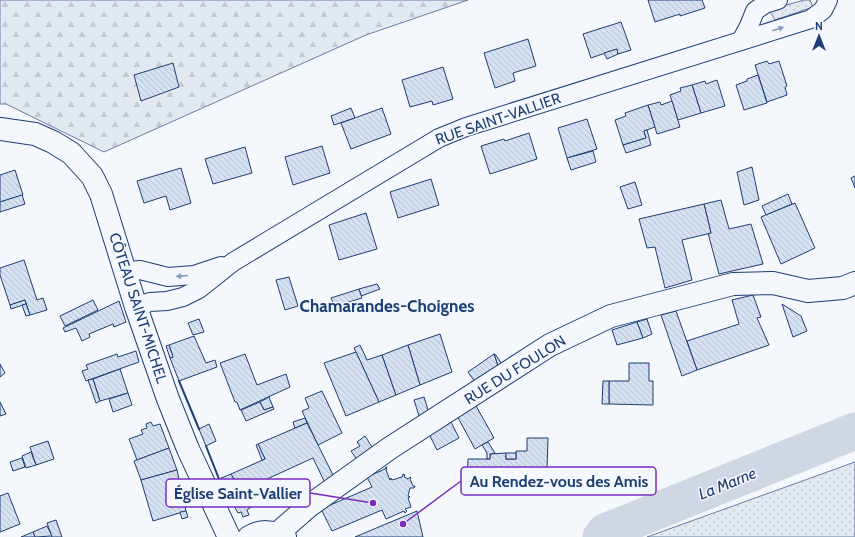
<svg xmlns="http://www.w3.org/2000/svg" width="855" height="537" font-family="Cabin,sans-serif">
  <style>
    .grass { fill: url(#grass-dots); stroke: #687fa3 }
    .forest { fill: url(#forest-firs); stroke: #687fa3 }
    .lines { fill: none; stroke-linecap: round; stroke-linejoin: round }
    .river { stroke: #cfd7e4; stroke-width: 37 }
    .building { fill: url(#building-back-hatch); stroke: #1d3f73 }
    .street-casing { stroke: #1d3f73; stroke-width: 20 }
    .secondary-casing { stroke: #1d3f73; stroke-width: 24 }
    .street { stroke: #f4f7fb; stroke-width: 18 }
    .secondary { stroke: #f4f7fb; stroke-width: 22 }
    .wall { stroke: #1d3f73; stroke-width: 2 }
    .oneway { fill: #889bb7 }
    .labels { text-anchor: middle; stroke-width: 3; stroke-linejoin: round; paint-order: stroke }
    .street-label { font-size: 15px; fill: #1d3f73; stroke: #f4f7fb }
    .water-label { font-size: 16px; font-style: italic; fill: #1d3f73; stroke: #f4f7fb }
    .quarter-label { font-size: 17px; font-weight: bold; fill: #1d3f73; stroke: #f4f7fb }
    .leader { fill: none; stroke: #7b2cbf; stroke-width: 1.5 }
    .callout-dot { fill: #7b2cbf; stroke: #f4f7fb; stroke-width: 1.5 }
    .callout { fill: #f4f7fb; stroke: #7b2cbf; stroke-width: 1.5 }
    .callout-label { font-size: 16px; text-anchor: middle; font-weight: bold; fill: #1d3f73 }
  </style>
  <defs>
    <pattern id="grass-dots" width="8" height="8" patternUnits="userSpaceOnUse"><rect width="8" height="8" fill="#e3e9f0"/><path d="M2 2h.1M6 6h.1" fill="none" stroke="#c2c9d1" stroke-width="1.8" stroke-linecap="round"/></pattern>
    <pattern id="forest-firs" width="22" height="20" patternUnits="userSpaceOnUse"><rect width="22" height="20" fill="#e3e9f0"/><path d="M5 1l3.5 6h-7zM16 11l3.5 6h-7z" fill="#c2c9d1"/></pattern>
    <pattern id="building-back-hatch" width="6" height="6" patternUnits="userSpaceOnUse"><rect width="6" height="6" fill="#d5e0f0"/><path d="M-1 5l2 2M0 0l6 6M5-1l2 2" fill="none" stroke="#b6c1d1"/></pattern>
  </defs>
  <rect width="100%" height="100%" fill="#f4f7fb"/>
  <g class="grass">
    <path d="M804,0H810L813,7L775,20L769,10Z"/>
    <path d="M855,462V537H647Z"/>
  </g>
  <path class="forest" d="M0,0H468L366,35L104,152L6,104H0Z"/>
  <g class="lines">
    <path class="river" d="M601,537L605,532L855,431"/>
  </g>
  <g class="building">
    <path d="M648,0H702L705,8L680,16V14L655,22Z"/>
    <path d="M621,22L631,50L618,54L617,49L591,58L583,34Z"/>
    <path d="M528,39L536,66L513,73L515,81L495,88L484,53Z"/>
    <path d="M617,49L618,54L607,59L604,53Z"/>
    <path d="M767,61L769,64L779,61L787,86L785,87L787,95L767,102L755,65Z"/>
    <path d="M173,63L179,87L141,101L134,75Z"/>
    <path d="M443,67L453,99L433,105L432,101L410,107L402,80Z"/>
    <path d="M758,75L767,103L744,110L736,85L747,81V79Z"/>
    <path d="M717,80L725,106L701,113L692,85L705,81L706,84Z"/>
    <path d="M692,85L701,113L678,120L670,95L681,91L680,88Z"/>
    <path d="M672,101L680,127L657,134L648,105L660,102L661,105Z"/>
    <path d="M648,105L655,127L644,131L646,138L623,145L615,120L626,116L625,113Z"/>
    <path d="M351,108L355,118L334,125L331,116Z"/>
    <path d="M382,108L391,134L351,149L341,123Z"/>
    <path d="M587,119L597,149L567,158L558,128Z"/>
    <path d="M647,130L651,145L626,153L623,145L646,138L644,131Z"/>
    <path d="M529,133L537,159L490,174L481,146L504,139L505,141Z"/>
    <path d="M322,146L330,173L293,185L285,157Z"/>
    <path d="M245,147L252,173L213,184L205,159Z"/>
    <path d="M593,151L596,162L571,170L567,158Z"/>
    <path d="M752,167L759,200L744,205L737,172Z"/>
    <path d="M181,168L191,203L170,210L166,196L144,203L137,181Z"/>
    <path d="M15,170L23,195L0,202V175Z"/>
    <path d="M855,176V188L851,178Z"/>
    <path d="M431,179L439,205L398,218L390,192Z"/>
    <path d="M635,182L642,205L628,209L620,187Z"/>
    <path d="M788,194L792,204L766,215L762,206Z"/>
    <path d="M22,195L25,204L0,212V202Z"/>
    <path d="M721,200L729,229L751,224L763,264L719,274L708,233H711L704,204Z"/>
    <path d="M795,203L815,248L781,264L761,217Z"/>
    <path d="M704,204L711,233L682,240L692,280L665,288L655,247L647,248L639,219Z"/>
    <path d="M366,213L377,249L339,260L329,225Z"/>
    <path d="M24,260L37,300L43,298L47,310L30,315L25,300L10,305L0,275V268Z"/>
    <path d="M289,277L298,306L285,310L276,280Z"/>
    <path d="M377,284L380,289L361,296L359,289Z"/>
    <path d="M359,289L362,298L339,305V307L336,309L331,298Z"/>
    <path d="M753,295L761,317L757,318L769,345L697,370L687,341L739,324L732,300Z"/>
    <path d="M25,300L26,304L11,309L10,305Z"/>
    <path d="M93,300L98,310L65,326L60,316Z"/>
    <path d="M119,301L126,322L114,327L113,324L89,334L90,337L82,341L76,328L65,332L63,328Z"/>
    <path d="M26,304L30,315L26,316L22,305Z"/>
    <path d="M782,304L801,316L807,331L793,337Z"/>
    <path d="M676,311L697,370L682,376L661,315Z"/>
    <path d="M199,319L204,332L193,335L188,323Z"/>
    <path d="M647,319L652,334L643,338L637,322Z"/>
    <path d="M637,322L643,338L617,345L612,330Z"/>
    <path d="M440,334L452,372L420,385L408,345Z"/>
    <path d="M194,336L206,363L215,360L217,367L179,381L170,358L173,357L169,345Z"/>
    <path d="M169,345L173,357L170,358L166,346Z"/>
    <path d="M360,345L367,360L382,355L396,395L379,402L354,348Z"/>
    <path d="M408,345L420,385L396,395L382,355Z"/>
    <path d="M136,351L139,362L86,381L82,371L88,369L86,365L117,354L118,357Z"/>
    <path d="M356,352L379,402L346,416L324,363Z"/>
    <path d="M245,354L257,385L286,374L290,387L240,410L237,402H235L220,363Z"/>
    <path d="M494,354H495L502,364L498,366Z"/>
    <path d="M494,354L498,366L475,382L468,372Z"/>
    <path d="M629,363H649V381H653V405L609,404V381H629Z"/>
    <path d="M0,364L5,373L0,377Z"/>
    <path d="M120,369L128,393L100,401L93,379Z"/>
    <path d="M93,379L100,401L96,403L88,380Z"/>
    <path d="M603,381H609V404H602Z"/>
    <path d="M322,391L342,433L318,445L302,411L309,408L305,398Z"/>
    <path d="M128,393L132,405L113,412L109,399Z"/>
    <path d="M269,397L273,407L264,410L260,402Z"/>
    <path d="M424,397L429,413L420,419L414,400Z"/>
    <path d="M0,402L6,414L0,416Z"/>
    <path d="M260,402L264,410L273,407L274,409L246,421L241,410Z"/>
    <path d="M475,404L494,438L475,449L456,414Z"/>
    <path d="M305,418L307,423L295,428L293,422Z"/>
    <path d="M449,418L459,438L437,450L427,430Z"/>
    <path d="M151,422L153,426L160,424L169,448L137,460L129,439L143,434L141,430L147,428L146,424Z"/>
    <path d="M307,423L334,477L325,483L313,458L241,491L231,474L265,459L258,444Z"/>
    <path d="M209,424L216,441L206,446L199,429Z"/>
    <path d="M365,436L374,450L358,461L351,451L360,446L357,442Z"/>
    <path d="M527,438H548L547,469L531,468V494H507V486H467L468,459H490V454L506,453V459H516V451H527Z"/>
    <path d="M48,441L54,459L36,465L30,447Z"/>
    <path d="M488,442L495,453L490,454V459H487V453L482,445Z"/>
    <path d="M258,444L265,459L262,460L256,445Z"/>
    <path d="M169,448L177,470L141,480L134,461Z"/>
    <path d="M31,452L36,465L26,468L22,456Z"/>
    <rect x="506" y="453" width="10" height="6"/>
    <path d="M22,458L25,467L13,471L10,462Z"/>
    <path d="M386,467H387L386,470L390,480L391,478L392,480L402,477L403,474L405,475L404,477L408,479L410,477L411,478L410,479L413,486H415L414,488H410L408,496L410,497L408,498L411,507L405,509L407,511L405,513L404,511L386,519L382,510L332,531L321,509L372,487L367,477L385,469Z"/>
    <path d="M177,470L186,511L153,521L141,480Z"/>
    <path d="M231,474L250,508L247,510L249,515L243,517L241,512L238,513L219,479Z"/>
    <path d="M8,493L20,524L0,532V496Z"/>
    <path d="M186,511L188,517L182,519L180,512Z"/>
    <path d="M417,511L423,537H355Z"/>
    <path d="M56,520L62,537H52L47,523Z"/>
    <path d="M47,526L52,536L35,537L33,532Z"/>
    <path d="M33,532L35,537H21Z"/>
  </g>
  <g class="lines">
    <g class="street-casing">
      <g id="street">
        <path d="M741,41L749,26L755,11L765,4L778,0"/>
        <path d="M125,272L140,270L168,277L194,275L221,266"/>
        <path d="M136,307L150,302L167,301L183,297L199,289L233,262L439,138L466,127L811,19L823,10L828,0"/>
      </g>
    </g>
    <g class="secondary-casing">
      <g id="secondary">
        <path d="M0,129L35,134L53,142L71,153L92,176L101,194L136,307L168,399L188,449L229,537"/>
        <path d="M278,533L309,506L390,448L550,345L611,316L733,284L773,283L808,291L843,288L855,283"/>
        <path d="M249,537C260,530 273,531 285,537"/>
      </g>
    </g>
    <use href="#street" class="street"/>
    <use href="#secondary" class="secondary"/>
    <g class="wall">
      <path d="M179,381L199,429"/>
      <path d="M206,446L219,479"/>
    </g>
  </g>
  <defs><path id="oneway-solid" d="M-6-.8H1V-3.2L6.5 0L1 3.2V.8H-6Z"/></defs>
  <g class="oneway">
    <use href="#oneway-solid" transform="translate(778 29) rotate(-17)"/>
    <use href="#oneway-solid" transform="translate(182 276) rotate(175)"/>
  </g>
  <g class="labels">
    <g class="street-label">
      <text transform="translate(498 119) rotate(-19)" y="5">RUE SAINT-VALLIER</text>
      <text transform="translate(138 308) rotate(72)" y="5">CÔTEAU SAINT-MICHEL</text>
      <text transform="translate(515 370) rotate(-32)" y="5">RUE DU FOULON</text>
    </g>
    <g class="water-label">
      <text transform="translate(727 483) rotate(-22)" y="6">La Marne</text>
    </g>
    <g class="quarter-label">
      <text x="387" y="312">Chamarandes-Choignes</text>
    </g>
  </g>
  <path class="leader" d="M403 524L461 481M373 503L310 493"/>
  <g class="callout-dot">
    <circle cx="403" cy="524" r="4"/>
    <circle cx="373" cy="503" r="4"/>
  </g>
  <g class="callout">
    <rect x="461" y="467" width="195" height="28" rx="4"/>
    <rect x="166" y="479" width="144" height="28" rx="4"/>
  </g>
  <g class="callout-label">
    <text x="559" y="487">Au Rendez-vous des Amis</text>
    <text x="238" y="499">Église Saint-Vallier</text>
  </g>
  <g transform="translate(819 36)" stroke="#f4f7fb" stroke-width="3" paint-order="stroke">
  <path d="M0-3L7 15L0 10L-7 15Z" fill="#1d3f73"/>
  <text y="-6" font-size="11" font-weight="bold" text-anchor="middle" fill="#1d3f73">N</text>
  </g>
</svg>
